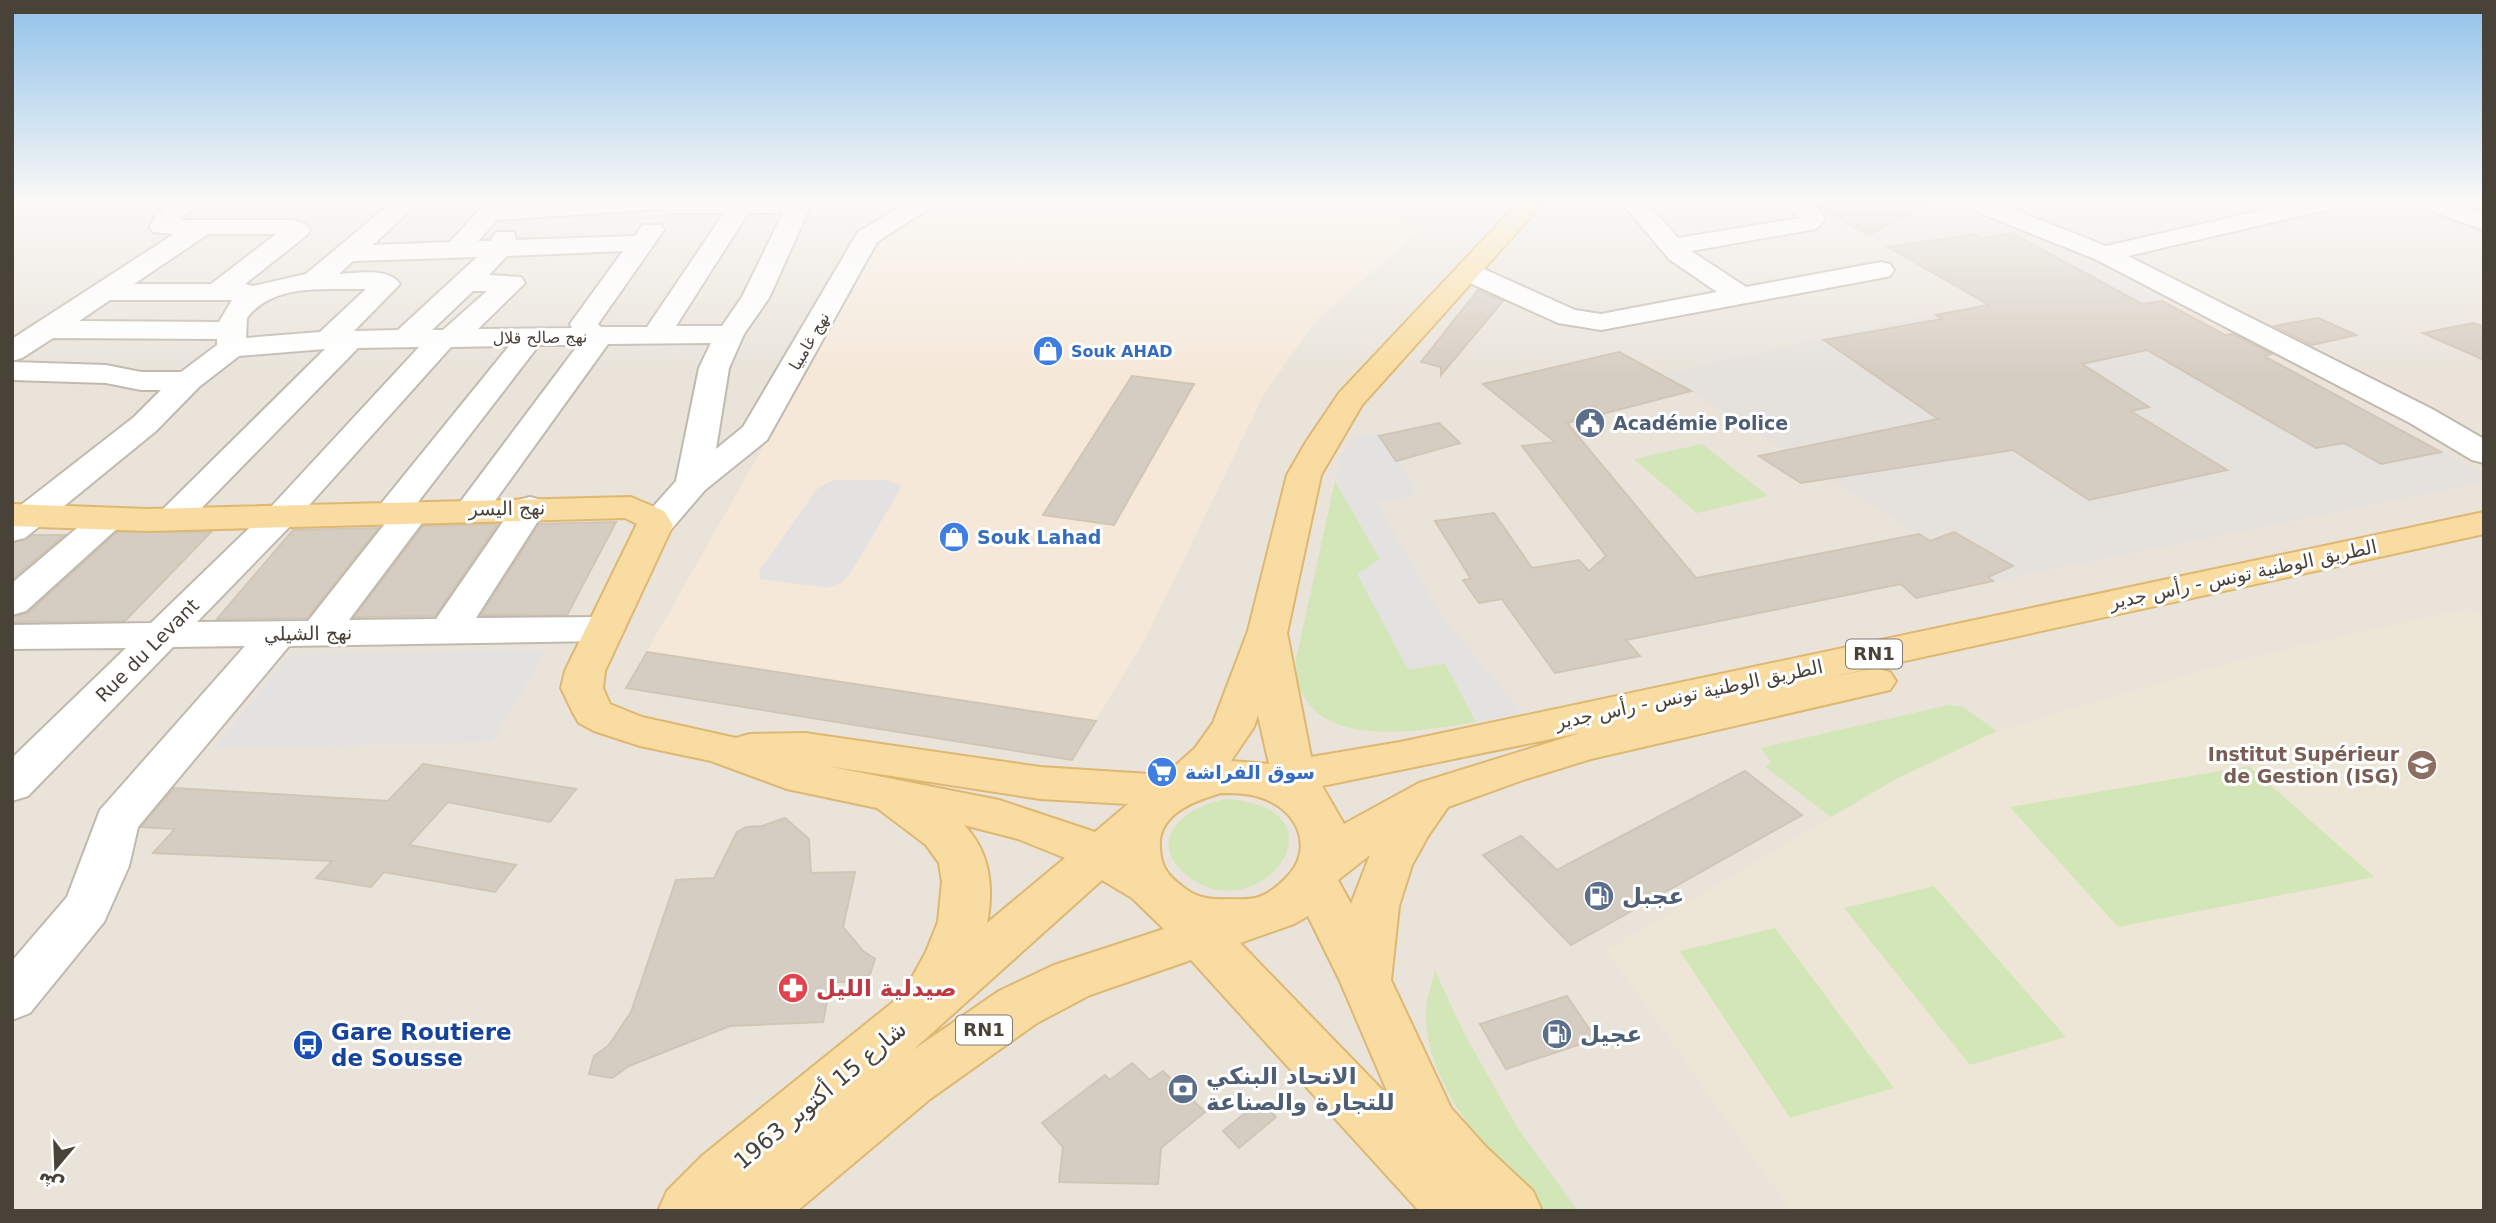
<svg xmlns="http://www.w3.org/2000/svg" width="2496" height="1223" font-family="'DejaVu Sans',Cairo,sans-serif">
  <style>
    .residential { fill: #e9e3da }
    .commercial { fill: #f5e8d9 }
    .industrial { fill: #e5e1dd }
    .education { fill: #ede6d7 }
    .green { fill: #d3e6b7 }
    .parking { fill: #e4e2e0 }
    .building { fill: #d6cdc2; stroke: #d1c5b5; stroke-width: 2 }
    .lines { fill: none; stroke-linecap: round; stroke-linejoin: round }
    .minor-casing { stroke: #c0b9ae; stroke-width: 4 }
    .major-casing { stroke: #deb870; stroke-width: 4 }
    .minor { fill: #fff; fill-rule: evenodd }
    .major { fill: #f9dca1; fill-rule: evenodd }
    .labels { text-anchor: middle; stroke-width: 6; stroke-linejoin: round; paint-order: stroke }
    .far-street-label { font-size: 16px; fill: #494239; stroke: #fff }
    .far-shop-label { font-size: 16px; font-weight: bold; fill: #366cbe; stroke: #fff; text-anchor: start }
    .shield { fill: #fff; stroke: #807b74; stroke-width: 2 }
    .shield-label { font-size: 18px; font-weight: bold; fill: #494239 }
    .service-label { font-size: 19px; font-weight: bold; fill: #4e5e75; stroke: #fff; text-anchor: start }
    .street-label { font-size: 19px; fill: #494239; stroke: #fff }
    .shop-label { font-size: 19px; font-weight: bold; fill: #366cbe; stroke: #fff; text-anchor: start }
    .education-label { font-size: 19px; font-weight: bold; fill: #785e54; stroke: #fff; text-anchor: end }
    .near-service-label { font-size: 23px; font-weight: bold; fill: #4e5e75; stroke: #fff; text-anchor: start }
    .near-health-label { font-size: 23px; font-weight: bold; fill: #be3a42; stroke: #fff; text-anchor: start }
    .near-transit-label { font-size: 23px; font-weight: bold; fill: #164399; stroke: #fff; text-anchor: start }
    .near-street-label { font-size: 23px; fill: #494239; stroke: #fff }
  </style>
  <rect width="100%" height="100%" fill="#f5f2ec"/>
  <rect class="residential" x="12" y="203" width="2472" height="1008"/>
  <path class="commercial" d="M940,203H1295L1426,224L1314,323L1264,394L1146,638L1072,760L626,688L883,236Z"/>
  <path class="industrial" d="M1807,203H1936L2047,242L2084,259L2484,474V482L1993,581L1664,374L1984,303L1849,224L1841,225Z"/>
  <path class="education" d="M2469,608L2484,618V1211H1791L1607,950L1896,779L1997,731L2239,660Z"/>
  <g class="green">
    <path d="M1702,444L1768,496L1697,513L1634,459Z"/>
    <path d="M1335,481L1380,559L1358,574L1408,669L1445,663L1476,722C1416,732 1295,754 1296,660Z"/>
    <path d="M1949,705L1963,707L1997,731L1896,779L1831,817L1765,767L1771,762L1761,748Z"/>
    <path d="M2249,766L2374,877L2118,927L2010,807Z"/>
    <path d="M1227,799C1354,809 1258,932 1188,876C1142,840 1187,805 1227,799Z"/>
    <path d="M1934,886L2066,1037L1970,1065L1844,908Z"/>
    <path d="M1775,928L1894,1088L1790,1118L1680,951Z"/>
    <path d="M1435,971L1465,1035L1517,1127L1578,1211H1540C1494,1157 1425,1088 1426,1013C1426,999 1432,984 1435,971Z"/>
  </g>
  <g class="parking">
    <path d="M1378,433L1416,490L1412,496L1376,501L1443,619L1522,713L1476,722L1445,663L1408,670L1357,574L1380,559L1335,481L1340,457L1355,438Z"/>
    <path d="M834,480H887L902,486L850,574L841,583L827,588L760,579L759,571L818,488Z"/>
    <path d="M546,650L492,742L214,748L289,655Z"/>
  </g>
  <g class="building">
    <path d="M1814,203H1931L1868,235Z"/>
    <path d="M2012,233L2142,304L2162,301L2225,335L2233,334L2272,354L2264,356L2441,452L2381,464L2344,443L2316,448L2147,350L2082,364L2149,407L2131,411L2227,470L2089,500L2013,450L1801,483L1759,456L1938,419L1824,340L1942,319L1936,315L1989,305L1888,247L1975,234L1982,238Z"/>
    <path d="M1478,290L1503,301L1441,375V367L1421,362Z"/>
    <path d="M2318,318L2356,335L2312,345L2274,326Z"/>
    <path d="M2473,323L2484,327V360L2423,333Z"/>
    <path d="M1619,352L1691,391L1567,423L1696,578L1919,534L1930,541L1954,532L2013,566L1988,577L1993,581L1916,598L1901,584L1626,640L1640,656L1555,673L1502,599L1479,603L1463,580L1471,579L1435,521L1494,513L1532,568L1579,560L1589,571L1606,556L1522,446L1555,442L1483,384Z"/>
    <path d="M1132,376L1194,384L1114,525L1043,515Z"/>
    <path d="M1439,423L1460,443L1396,461L1379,436Z"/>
    <path d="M616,522L567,615H481L539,524Z"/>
    <path d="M498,524L435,616L354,617L423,526Z"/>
    <path d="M378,528L307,618L217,619L293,530Z"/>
    <path d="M117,532H211L125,621L12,622V617L28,613Z"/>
    <path d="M33,535H65L12,579V543Z"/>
    <path d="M647,652L1096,721L1072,760L626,688Z"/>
    <path d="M423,764L576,789L550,822L448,802L409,845L516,865L495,892L384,872L371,887L316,878L332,861L153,853L175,829L141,827L174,788L388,801Z"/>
    <path d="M1745,771L1802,815L1571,945L1483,855L1521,836L1557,870Z"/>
    <path d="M785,818L809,839L811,873L855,872L843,927L863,951L875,959L870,974L855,982H831L823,1022L730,1026L629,1066L612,1078L589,1074L594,1056L609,1045L631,1012L676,880L714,878L737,832L746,827L762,826Z"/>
    <path d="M1567,996L1596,1039L1506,1069L1480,1024Z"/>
    <path d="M1132,1063L1150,1080L1163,1071L1205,1112L1161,1148L1158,1184L1059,1182L1063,1147L1042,1123L1105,1075L1110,1080Z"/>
    <path d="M1260,1101L1276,1117L1239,1148L1223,1131Z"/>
  </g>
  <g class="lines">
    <g class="minor-casing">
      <g id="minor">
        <path d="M172,203H200L180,220H293L307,225L310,230L307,235L245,284L253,286L306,274L391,203H417L373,245L450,242L481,208L490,206L806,204L809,209L769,298L744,334L729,368L716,449L743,427L858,232L908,203H937L877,242L767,440L705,490L668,533L655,536L642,533L637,525L676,481L699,368L711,343L608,344L484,516L472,519L460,516L455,509L578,345H539L418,502L426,504L431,511L349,620L436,619L518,500L530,497L542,500L547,507L476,618L603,617L617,620L623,629L617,638L603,641L289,646L138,827L129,866L104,922L30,1013L12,1020V961L67,897L100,810L245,646L173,647L28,796L12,801V758L126,648L12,649V625L151,623L270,508L419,347L358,348L184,526L172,530L160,526L154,519L160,512L325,349L239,356L199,387L156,431L25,538L12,541V512L134,417L161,390H141L106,383L12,380V362L106,365L141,372H181L217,345V339L53,338L22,358L12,361V339L174,234L153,232L150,227L157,213ZM660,209L670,213H724L647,327H601L598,324L664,230L661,225H643L635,236L516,240L514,232H496L490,241H478L497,220ZM748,213H783L742,297L722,326H676ZM208,234H276L211,284H134ZM623,251L570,324L572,328L478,329L525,283L521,277L489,275L507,256ZM477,257L398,330L354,331L400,284C389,267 357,273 339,274L353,261ZM366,289L320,332L246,338L247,318C274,282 326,290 366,289ZM473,291H487L443,330H432ZM110,300H232L219,322L79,321ZM509,346L380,505L375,512L380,519L387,521L308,621L197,622L294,522L451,347Z"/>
        <path d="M1622,203H1647L1678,238L1800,218L1783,203C1801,203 1819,200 1825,220L1816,229L1691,251L1746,287L1881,262L1890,264L1894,270L1890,276L1881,278L1601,330L1558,323L1459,278L1455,272L1459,266H1477L1575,310L1601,314L1717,292L1669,259Z"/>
        <path d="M1963,203H1997L2106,246L2294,203H2338L2334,208L2128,256L2432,409L2484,439V463L2472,460L2410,423L2095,259L1967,208Z"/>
        <path d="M2419,203H2453L2484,214V230L2423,208Z"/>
        <path d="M108,508L120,512L126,519L120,526L26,611L12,615V583L96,512Z"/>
      </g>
    </g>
    <g class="major-casing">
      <path id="major" d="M1518,203H1543L1362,405L1321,475L1287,633L1311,757L1400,742L2484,512V534L1827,678L1876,668L1890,672L1896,681L1890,690L1591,759L1526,779L1448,807L1428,836L1412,865L1399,906L1391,980L1451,1108L1486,1147L1533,1191L1542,1211H1419L1191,960L1090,995L1037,1023L930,1099L797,1211H658L667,1191L703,1155L903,994L926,952L938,922L942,882L939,863L926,845L877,808L787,789L711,761L640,746L594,731L579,723L573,713L561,688L565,671L637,524L625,518L148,531L12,526V504L148,509L631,497L664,511L673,525L605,671L603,688L610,704L642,717L736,738L750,734L805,733L1040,767L1165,775L1195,748L1213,723L1248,631L1287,475L1306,442L1339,393ZM1258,715L1269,764L1231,761L1254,727ZM1580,733L1419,783L1344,824L1322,786ZM827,766L1040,799L1128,804L1095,832L999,800ZM1221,793C1233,793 1247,793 1259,797C1297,808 1316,848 1286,878C1278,886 1266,896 1255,898C1246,900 1237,899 1228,899C1210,900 1197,898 1183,887C1168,875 1161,868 1160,848C1157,814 1194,801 1221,793ZM964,825L1018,839L1065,858L987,923C994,887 990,852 964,825ZM1370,855L1351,904L1338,880ZM1102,880L1132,898L1164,929L1054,965L999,991L913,1050ZM1308,916L1340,981L1390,1098L1240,943L1294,924Z"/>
    </g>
    <use href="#minor" class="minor"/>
    <use href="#major" class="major"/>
  </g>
  <linearGradient id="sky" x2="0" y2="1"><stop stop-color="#90c2ea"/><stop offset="0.54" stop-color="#faf9f6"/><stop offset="1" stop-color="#faf9f6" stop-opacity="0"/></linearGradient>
  <rect width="2496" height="374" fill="url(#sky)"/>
  <defs>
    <g id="shop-disc" transform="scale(1.575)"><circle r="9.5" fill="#3f7fe0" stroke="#fff"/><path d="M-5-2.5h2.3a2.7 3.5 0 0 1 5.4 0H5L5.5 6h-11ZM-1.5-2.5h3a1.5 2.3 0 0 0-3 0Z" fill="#fff"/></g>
    <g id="civic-disc" transform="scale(1.575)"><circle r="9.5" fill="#5c6f8a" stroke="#fff"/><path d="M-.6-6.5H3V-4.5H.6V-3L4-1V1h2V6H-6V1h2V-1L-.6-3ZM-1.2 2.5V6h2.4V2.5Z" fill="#fff"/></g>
    <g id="university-disc" transform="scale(1.575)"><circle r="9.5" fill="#8d6e63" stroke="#fff"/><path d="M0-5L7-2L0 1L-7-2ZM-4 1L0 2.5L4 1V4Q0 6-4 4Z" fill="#fff"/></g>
    <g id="supermarket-disc" transform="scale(1.575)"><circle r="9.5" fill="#3f7fe0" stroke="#fff"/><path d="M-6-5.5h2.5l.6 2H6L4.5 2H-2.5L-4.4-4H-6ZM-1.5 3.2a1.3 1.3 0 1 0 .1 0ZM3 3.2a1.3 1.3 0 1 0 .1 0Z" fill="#fff"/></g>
    <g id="fuel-disc" transform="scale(1.575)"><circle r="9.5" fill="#5c6f8a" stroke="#fff"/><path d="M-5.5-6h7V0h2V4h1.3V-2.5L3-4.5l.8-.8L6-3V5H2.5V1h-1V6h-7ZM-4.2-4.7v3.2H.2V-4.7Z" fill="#fff"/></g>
    <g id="pharmacy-disc" transform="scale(1.575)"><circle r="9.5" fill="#e0444e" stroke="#fff"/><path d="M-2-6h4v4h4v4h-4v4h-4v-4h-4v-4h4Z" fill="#fff"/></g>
    <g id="bus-disc" transform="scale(1.575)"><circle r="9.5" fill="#1a4fb4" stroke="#fff"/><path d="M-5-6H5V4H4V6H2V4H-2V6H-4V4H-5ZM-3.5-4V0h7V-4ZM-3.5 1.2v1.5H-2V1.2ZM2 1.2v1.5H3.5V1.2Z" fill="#fff"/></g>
    <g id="bank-disc" transform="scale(1.575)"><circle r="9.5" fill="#5c6f8a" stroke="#fff"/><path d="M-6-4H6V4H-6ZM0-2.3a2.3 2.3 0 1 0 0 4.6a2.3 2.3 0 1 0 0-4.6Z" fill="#fff"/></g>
  </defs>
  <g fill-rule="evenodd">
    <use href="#shop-disc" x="1048" y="351"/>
    <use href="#civic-disc" x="1590" y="423"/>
    <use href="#shop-disc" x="954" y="537"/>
    <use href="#university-disc" x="2422" y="765"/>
    <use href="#supermarket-disc" x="1162" y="772"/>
    <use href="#fuel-disc" x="1599" y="896"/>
    <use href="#pharmacy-disc" x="793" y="988"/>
    <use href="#fuel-disc" x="1557" y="1034"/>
    <use href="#bus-disc" x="308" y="1045"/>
    <use href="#bank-disc" x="1183" y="1089"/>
  </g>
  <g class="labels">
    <g class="far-street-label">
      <text transform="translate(540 337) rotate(-1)" y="6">نهج صالح قلال</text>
      <text transform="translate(809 341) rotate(-60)" y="6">نهج غامبيا</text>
    </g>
    <g class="far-shop-label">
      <text x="1071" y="357">Souk AHAD</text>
    </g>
    <g class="shield">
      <rect x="1846" y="639.5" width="56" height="29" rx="5"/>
      <rect x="956" y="1015.5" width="56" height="29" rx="5"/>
    </g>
    <g class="shield-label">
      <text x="1874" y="660">RN1</text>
      <text x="984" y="1036">RN1</text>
    </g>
    <g class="service-label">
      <text x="1613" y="430">Académie Police</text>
    </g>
    <g class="street-label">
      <text transform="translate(507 508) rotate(-1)" y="7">نهج اليسر</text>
      <text transform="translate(2243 574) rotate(-12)" y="7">الطريق الوطنية تونس - رأس جدير</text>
      <text transform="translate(308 633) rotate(-1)" y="7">نهج الشيلي</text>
      <text transform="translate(147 650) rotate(-45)" y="7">Rue du Levant</text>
      <text transform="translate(1689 694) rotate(-12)" y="7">الطريق الوطنية تونس - رأس جدير</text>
    </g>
    <g class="shop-label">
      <text x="977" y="544">Souk Lahad</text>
      <text x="1185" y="779">سوق الفراشة</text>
    </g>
    <g class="education-label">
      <text x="2399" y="761">Institut Supérieur<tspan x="2399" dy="22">de Gestion (ISG)</tspan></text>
    </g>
    <g class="near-service-label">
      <text x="1622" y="904">عجبل</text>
      <text x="1580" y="1042">عجيل</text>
      <text x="1206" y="1084">الاتحاد البنكي<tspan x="1206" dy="26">للتجارة والصناعة</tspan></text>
    </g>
    <g class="near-health-label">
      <text x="816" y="996">صيدلية الليل</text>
    </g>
    <g class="near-transit-label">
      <text x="331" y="1040">Gare Routiere<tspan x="331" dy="26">de Sousse</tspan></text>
    </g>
    <g class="near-street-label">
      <text transform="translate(820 1095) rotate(-40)" y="8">شارع 15 أكتوبر 1963</text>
    </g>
  </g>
  <rect width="2496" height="1223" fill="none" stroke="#494239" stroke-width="28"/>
  <g transform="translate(56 1167) rotate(199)" stroke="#ffffff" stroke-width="5" paint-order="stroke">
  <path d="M0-5L12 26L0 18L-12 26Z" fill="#494239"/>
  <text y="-10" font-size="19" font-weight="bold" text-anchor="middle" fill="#494239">ش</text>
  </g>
</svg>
